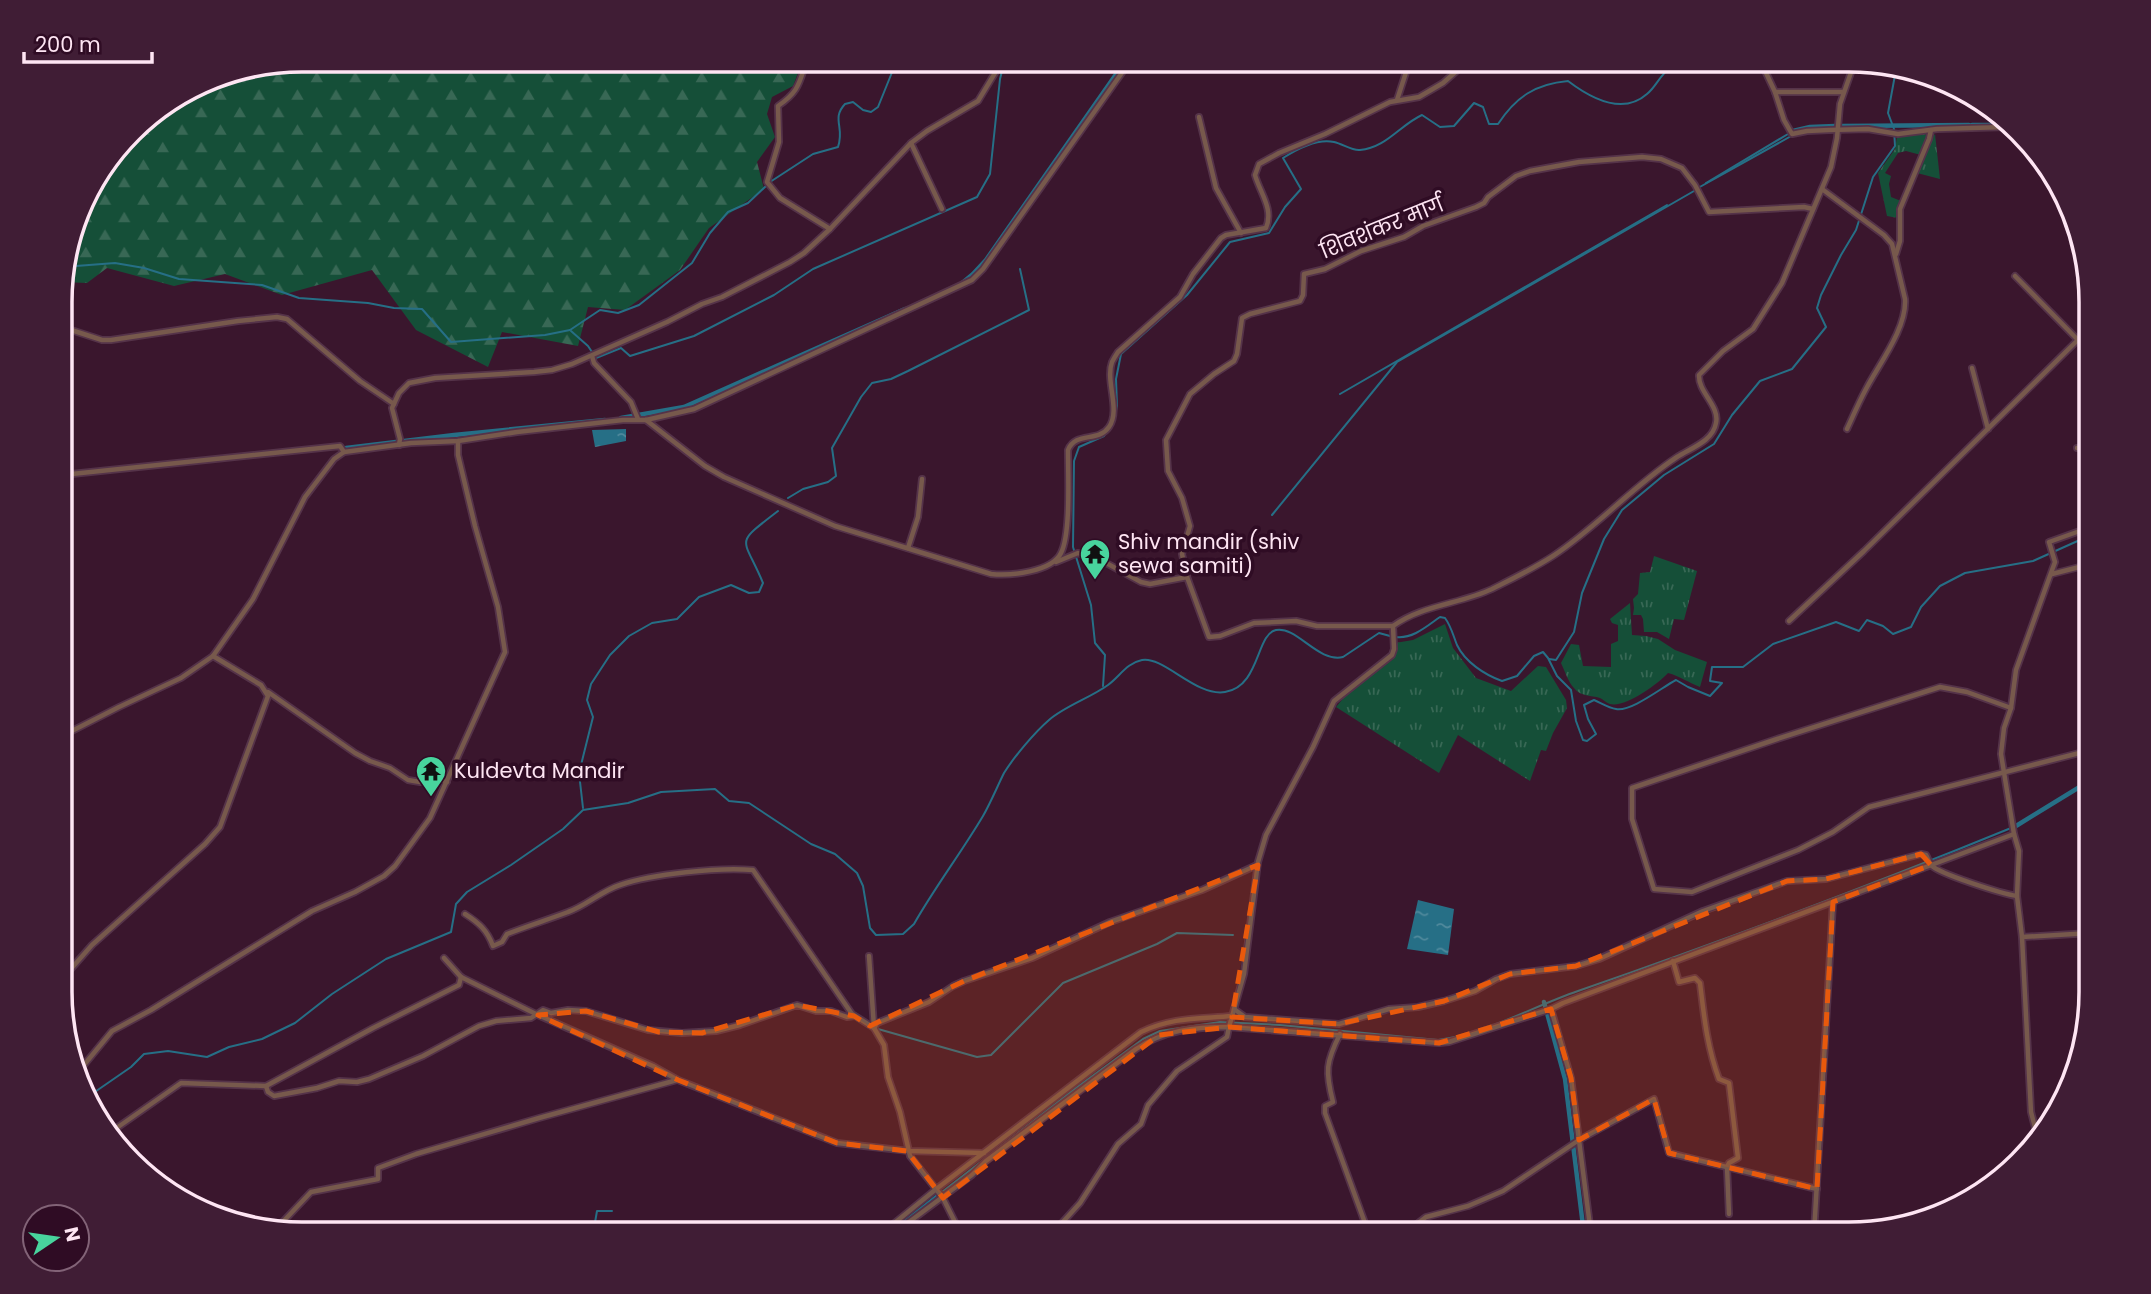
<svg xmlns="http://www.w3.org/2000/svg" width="2151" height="1294" font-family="Poppins,'Noto Sans Devanagari',sans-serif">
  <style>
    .grass { fill: url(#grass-tufts) }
    .forest { fill: url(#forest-firs) }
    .water { fill: url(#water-ripples) }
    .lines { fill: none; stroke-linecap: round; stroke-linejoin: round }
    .stream { stroke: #266f86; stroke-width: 2 }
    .canal { stroke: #266f86; stroke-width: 4.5 }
    .minor-casing { stroke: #553349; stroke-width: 8 }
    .minor { stroke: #77594c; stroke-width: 4.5 }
    .marked { fill: #e8590c; fill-opacity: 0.2; stroke: #e8590c; stroke-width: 5; stroke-dasharray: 14 9; stroke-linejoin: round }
    .labels { text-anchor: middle; stroke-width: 7; stroke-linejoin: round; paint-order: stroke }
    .street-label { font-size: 21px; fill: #fee5f3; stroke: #2f0c24 }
    .poi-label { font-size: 21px; fill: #fee5f3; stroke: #2f0c24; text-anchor: start }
    .rim { fill: none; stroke: #fee5f3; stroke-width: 3.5 }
  </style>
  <defs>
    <pattern id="grass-tufts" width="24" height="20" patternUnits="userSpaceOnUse" patternTransform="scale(1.75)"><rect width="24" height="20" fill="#154f38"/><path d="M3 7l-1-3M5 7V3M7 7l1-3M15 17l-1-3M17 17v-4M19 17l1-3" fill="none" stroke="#386855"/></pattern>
    <pattern id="forest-firs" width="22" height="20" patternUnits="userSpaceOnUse" patternTransform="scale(1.75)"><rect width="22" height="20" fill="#154f38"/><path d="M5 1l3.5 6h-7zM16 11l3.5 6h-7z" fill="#386855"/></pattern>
    <pattern id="water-ripples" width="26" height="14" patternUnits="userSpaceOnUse" patternTransform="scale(1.75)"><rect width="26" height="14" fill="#266f86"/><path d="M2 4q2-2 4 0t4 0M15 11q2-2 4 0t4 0" fill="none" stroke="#518a9d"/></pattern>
  </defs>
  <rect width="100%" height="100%" fill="#3a162d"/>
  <g class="grass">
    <path d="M1929,133L1921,155L1906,151L1898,153L1885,173L1891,176L1889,184L1891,197L1901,201L1898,218L1887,216L1878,173L1895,149L1897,137Z"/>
    <path d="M1935,134L1940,179L1917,173L1928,144Z"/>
    <path d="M1654,556L1697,571L1684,620L1674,619L1669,639L1657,632H1644L1643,619L1641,615H1633L1634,608L1633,599L1638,594L1640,573L1650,572Z"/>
    <path d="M1630,603L1632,635L1646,636L1658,639L1675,650L1707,662L1700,687C1689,683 1680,676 1668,673C1658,684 1625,708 1610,704C1606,703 1603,699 1600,698C1591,695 1581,697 1574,688C1568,682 1565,671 1561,663L1571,644L1579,645L1583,666L1611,667V644L1618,641V625L1612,623L1610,619Z"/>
    <path d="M1445,624L1453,648L1476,678L1511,691L1538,666L1546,667L1566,700L1567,708L1553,733L1546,751L1541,750L1530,781L1458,735L1439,773L1336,707L1346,695L1392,660L1396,654L1395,643L1413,640Z"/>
  </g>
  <path class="forest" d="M302,60H803L793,86L772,97L767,114L775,137L757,162L764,189L709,228L680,270L625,310L588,307L578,346L502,332L488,367L416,330L372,270L282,295L225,274L174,286L107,268L87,283L62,282V271L85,194L142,120L209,78Z"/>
  <g class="water">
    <path d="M626,429V441L595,447L592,430Z"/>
    <path d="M1418,900L1454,909L1448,955L1407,949Z"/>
  </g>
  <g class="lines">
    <g class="stream">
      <path d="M770,182L813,154L838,147C845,127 831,119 845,104L853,102L863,110L871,112L878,107L897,60"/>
      <path d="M1706,183L1788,134"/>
      <path d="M1698,188L1793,135"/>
      <path d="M63,267L115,263L144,268L179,279L262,285L299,298L368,303L394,308L422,309L451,342L545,335L570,330L600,310L618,313L639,305L692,263L710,233L728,212L748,203L766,186"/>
      <path d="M571,331L588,346L596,358L621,348L630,356L694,336L774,295L813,269L977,197L990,174L1000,79L1003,67L1010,60"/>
      <path d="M1340,394L1667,205"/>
      <path d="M1115,415L1117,406L1116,379L1121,354L1187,295L1230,242L1269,233L1285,207L1301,189L1283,158C1297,149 1317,138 1334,142C1343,144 1352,151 1360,150C1386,148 1400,125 1422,115L1440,127L1454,126L1474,103L1483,107L1489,124H1498C1516,97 1535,84 1568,81C1589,97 1622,116 1647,94C1656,87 1660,75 1669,69C1679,63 1690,64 1700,60"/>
      <path d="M788,498L803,489L828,482L836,476L832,448L861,397L872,383L891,379L908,371L1029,310L1020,269"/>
      <path d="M1272,515L1397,362L1694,191"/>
      <path d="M1396,637C1413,639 1427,626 1440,617L1445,618C1451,626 1453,635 1457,645C1465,662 1485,675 1502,681L1517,676L1534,656L1543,652L1548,658L1557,676L1571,690L1576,721L1583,740L1587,741L1596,734L1588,719L1584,705L1594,700C1601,703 1609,708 1616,709C1631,712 1661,688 1676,680L1688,687L1710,696L1722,683L1710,681L1712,667H1743L1773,644L1836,622L1859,631L1867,620L1883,626L1893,634L1911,627L1921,607L1940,586L1965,573L2033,561L2091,535"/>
      <path d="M1549,659L1556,660L1574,632L1582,593L1604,539L1622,510L1664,475L1714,444L1732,415L1760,381L1792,369L1826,327L1817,308L1821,295L1841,255L1856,230L1873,177L1895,146L1894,129L1888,113L1895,75L1897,72"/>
      <path d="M1103,686L1105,655L1095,643L1091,605L1073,547L1074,461L1079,447L1104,436L1107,432"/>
      <path d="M583,808L579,773L593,717L587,700L591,684L610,655L629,636L652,623L677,619L699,597L731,585L749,593L759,592L763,583C743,535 733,546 778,511"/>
      <path d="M878,1029L977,1057L991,1055L1063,983L1157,944L1177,933L1233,935"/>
      <path d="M89,1096L131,1067L144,1054L168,1051L207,1057L229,1047L262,1039L295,1023L332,994L386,959L451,932L456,904L467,892L511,865L563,829L583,810L628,803L661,792L715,789L729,801L749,803L811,844L835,854L857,873L863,886L870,928L876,935L903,934L914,924C935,887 961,853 983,816C991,802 997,787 1004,773C1014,757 1034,733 1049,720C1065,706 1090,698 1108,685C1120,676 1127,663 1142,660C1164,656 1196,697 1225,692C1260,687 1256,634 1276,630C1297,626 1318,663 1343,657L1379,633L1390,636"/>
      <path d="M942,1192L1076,1088L1143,1039L1160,1031L1220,1022L1280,1025L1438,1040C1483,1035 1534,1006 1578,991C1725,940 1872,885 2016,826"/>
      <path d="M593,1234L597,1211H612"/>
      <path d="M888,1234L937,1195"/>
    </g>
    <g class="canal">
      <path d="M1972,125H2003"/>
      <path d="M1841,126L1969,125"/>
      <path d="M1793,131L1810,127L1835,126"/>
      <path d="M961,284L973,274L986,260L1126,60"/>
      <path d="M621,418L684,407L905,309"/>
      <path d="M346,448L454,435L605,420"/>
      <path d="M2016,826L2091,780"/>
      <path d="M1544,1002L1565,1079L1584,1234"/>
    </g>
    <g class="minor-casing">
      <g id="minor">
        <path d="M807,60C799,82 800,91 778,106L779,142L767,182L780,198L830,229"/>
        <path d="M1644,60L1645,64"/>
        <path d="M1760,60L1775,92L1784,120L1792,134L1807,131L1829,130L1868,129L1898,134L1937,129L2006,127"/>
        <path d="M1739,66L1761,63L1842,60"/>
        <path d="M1775,92H1843"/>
        <path d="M1397,100L1410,60"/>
        <path d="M1199,117L1216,188L1241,233"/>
        <path d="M911,143L942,209"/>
        <path d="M1822,189L1884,235L1892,244L1905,299C1907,328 1879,364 1866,389C1859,402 1853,416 1847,429"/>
        <path d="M1896,254L1900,241V209L1929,139L1931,130"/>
        <path d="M2015,276L2078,340"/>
        <path d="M62,327L102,340H111L238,321L277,317L287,319L360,381L394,404"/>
        <path d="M2082,336L2085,354L2091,355"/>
        <path d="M592,356L594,363L631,402L638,419"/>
        <path d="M1972,368L1988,429"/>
        <path d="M646,420L705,466L724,477L835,526L991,574C1010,576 1052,572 1061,553C1071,533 1068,475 1068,450C1076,431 1098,443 1109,427C1121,410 1105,381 1112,362C1114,358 1116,355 1118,352L1180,297L1193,274L1221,238L1226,235L1266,228C1274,209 1260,193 1255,175L1259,164L1279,153L1325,134L1390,102L1419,97L1443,83L1469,60"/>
        <path d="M399,445L400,439L392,408L399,393L409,383L435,378L534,372L552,370L572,364L667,322L702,304L722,297L790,262L804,253L830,229L911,143L927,131L978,101L995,73L1002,60"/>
        <path d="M2077,448L2091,446"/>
        <path d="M62,475L340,446L344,452"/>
        <path d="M908,548L918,517L922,479"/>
        <path d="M1056,562L1078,553L1108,564L1141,582L1150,584L1187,577L1209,637L1220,636L1254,623L1296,621L1317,626H1393"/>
        <path d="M2052,574L2091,564"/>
        <path d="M1187,577L1182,554L1190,526L1182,498L1168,471L1166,440L1190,394L1214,374L1234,361L1237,354L1242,318L1250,314L1300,301L1303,295L1304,274L1325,269L1361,251L1404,237L1423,226L1476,207L1484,203L1488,197L1516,176L1530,171L1579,162L1642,157L1661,159L1682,168L1695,185L1709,212L1804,207L1813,209"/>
        <path d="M1789,621L1864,551L2091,327"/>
        <path d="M268,692L355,753L370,761L390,768L408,780L420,782L433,776L447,782"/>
        <path d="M2011,708L1967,692L1940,687L1777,739L1632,788V819L1654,889L1692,892L1798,850L1833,832L1869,807L2091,750"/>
        <path d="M62,736L119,707L181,678L213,656L253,599L305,497L334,459L344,452L411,443L458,441L517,432L623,420H646L694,409L972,280L983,269L1131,60"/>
        <path d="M465,914C479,923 487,930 493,946L502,942L507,934C527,926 547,920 568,912C586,906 601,891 620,885C652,874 719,867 753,870L852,1014L874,1028"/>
        <path d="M2022,937L2091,933"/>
        <path d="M869,956L874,1027"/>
        <path d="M444,958L461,977L538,1015L653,1066L678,1080L837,1143L909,1151L984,1153"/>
        <path d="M1673,961L1679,982L1695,978L1700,983C1704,1016 1707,1047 1719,1079L1729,1083L1738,1158L1729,1163L1727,1167L1729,1214"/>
        <path d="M62,979L92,945L205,844L220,827L268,696L261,685L213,656"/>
        <path d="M1234,1009L1245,1017L1339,1024L1389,1009L1418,1007L1444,1001L1475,991L1496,979L1510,974L1576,966L1599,959L1703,911L1787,881L1826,879L1921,854L1926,855C1928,858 1929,863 1931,865C1939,874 2003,894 2017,896"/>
        <path d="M1551,1009L1571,1078L1591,1234"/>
        <path d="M1340,1034C1326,1062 1325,1071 1333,1102L1325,1106V1113L1369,1234"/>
        <path d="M79,1071L112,1031L151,1010L312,911L355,892L384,876L395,866L430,818L505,652L498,607L475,526L458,455V441"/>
        <path d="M266,1086L268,1092L274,1096L317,1088L339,1081L357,1082L369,1079L423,1056L479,1026L496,1021L531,1018L543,1010L551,1013L568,1010L586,1011L648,1030L682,1033L716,1031L740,1025L797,1005L816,1011H831L847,1017L854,1016"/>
        <path d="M108,1134L181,1083L266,1086L373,1028L459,985L461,977"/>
        <path d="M2037,1135L2031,1112L2022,937L2017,896L2019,851L2014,834L2001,754L2004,728L2011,708L2016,670L2055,562L2049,542L2091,527"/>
        <path d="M277,1228L311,1192L378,1179V1168L416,1154L539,1118L677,1080"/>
        <path d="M881,1234L935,1190L1141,1032C1172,1017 1199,1019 1232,1016"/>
        <path d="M893,1234L972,1175L986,1161L1136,1049C1164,1030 1195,1027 1229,1027L1439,1043L1449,1042L1551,1009L1563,1003L2014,834"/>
        <path d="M961,1234L943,1198L910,1156L900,1112L888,1077L884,1045L874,1028L877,1023L929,1002L953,986L964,981L1032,958L1110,922L1202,890L1257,865"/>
        <path d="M1052,1234L1080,1203L1118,1144L1141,1124L1148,1105L1177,1071L1227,1037L1229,1027L1244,974L1258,862L1266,835L1313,747L1334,701L1392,655L1394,649L1393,626C1422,605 1460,604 1492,589C1512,579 1533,569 1553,556C1597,527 1633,486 1677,457C1691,448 1713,441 1716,423C1720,406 1698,392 1699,375L1723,351L1753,329L1782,283L1831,167L1837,138L1840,104L1855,61"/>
        <path d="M1404,1234L1426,1217L1468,1206L1503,1191L1579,1140L1654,1099L1669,1153L1817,1189"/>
        <path d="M1814,1234L1833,902"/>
      </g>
    </g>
    <use href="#minor" class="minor"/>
  </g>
  <path class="marked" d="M1921,854L1931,865L1833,902L1817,1189L1669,1153L1654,1099L1579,1140L1571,1078L1551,1009L1439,1043L1229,1027L1159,1035L943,1198L907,1151L837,1143L678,1080L538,1015L586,1011L659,1032L702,1033L797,1005L854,1016L870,1026L964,981L1258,865L1232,1017L1339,1024L1444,1001L1510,974L1576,966L1787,881L1826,879Z"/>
  <defs>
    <g id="temple-pin" transform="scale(1.575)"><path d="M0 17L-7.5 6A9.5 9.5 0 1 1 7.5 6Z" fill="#48d49d" stroke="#2f0c24"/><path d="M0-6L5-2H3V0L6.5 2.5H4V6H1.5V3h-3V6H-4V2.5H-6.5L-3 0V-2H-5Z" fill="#111"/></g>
  </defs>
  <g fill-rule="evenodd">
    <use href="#temple-pin" x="1095" y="554"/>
    <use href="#temple-pin" x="431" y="771"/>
  </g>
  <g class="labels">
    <g class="street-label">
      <text transform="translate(1382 228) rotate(-22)" y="7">शिवशंकर मार्ग</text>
    </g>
    <g class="poi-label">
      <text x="1118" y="549">Shiv mandir (shiv<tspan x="1118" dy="24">sewa samiti)</tspan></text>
      <text x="454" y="778">Kuldevta Mandir</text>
    </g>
  </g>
  <path d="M0 0H2151V1294H0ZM302 72H1849A230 230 0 0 1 2079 302V992A230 230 0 0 1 1849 1222H302A230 230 0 0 1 72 992V302A230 230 0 0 1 302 72Z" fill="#401d35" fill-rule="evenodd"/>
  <path class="rim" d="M302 72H1849A230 230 0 0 1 2079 302V992A230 230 0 0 1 1849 1222H302A230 230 0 0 1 72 992V302A230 230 0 0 1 302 72Z"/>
  <g transform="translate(56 1238) rotate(77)"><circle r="33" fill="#2f0c24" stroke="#826377" stroke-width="2"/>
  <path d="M0-5L12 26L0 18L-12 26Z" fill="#48d49d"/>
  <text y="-10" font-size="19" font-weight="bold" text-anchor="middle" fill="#fee5f3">N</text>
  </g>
  <path d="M24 52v10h128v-10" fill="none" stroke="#fee5f3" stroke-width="3.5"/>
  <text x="35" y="52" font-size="21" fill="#fee5f3" stroke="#2f0c24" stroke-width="5" paint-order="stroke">200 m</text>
</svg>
